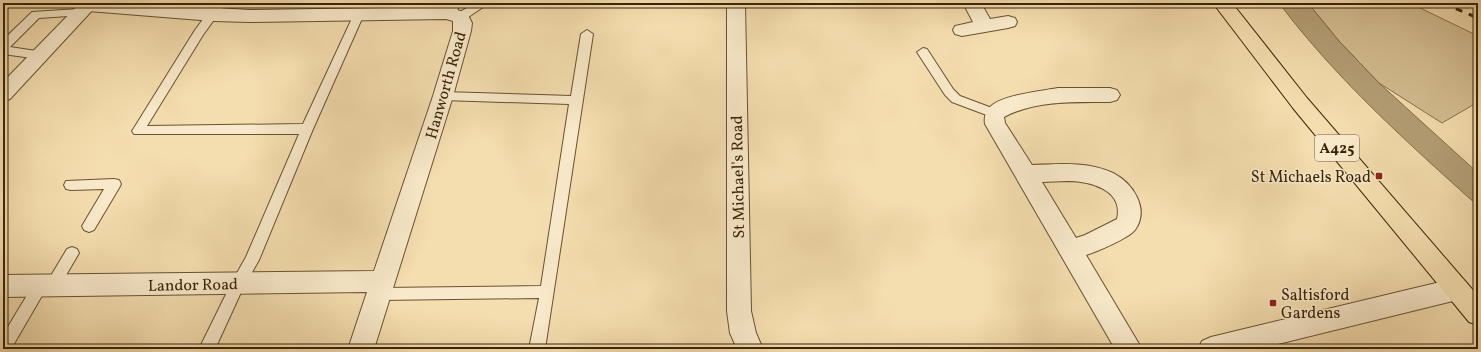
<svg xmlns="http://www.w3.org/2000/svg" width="1481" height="352" font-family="Vollkorn,serif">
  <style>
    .green { fill: #d4be92; stroke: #86714c }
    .water { fill: #b49e75; stroke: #836d49 }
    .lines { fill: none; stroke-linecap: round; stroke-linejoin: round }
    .service-casing { stroke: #685231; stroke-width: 2 }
    .minor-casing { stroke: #685231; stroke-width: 2 }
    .tertiary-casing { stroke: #685231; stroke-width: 2 }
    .primary-casing { stroke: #392407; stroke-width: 2 }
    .service { fill: #f8e9ca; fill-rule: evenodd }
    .minor { fill: #f8e9ca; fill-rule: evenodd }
    .tertiary { fill: #f8e9ca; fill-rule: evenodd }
    .primary { fill: #f4ddae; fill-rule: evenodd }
    .rail { stroke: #392407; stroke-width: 3; stroke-dasharray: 7 7; stroke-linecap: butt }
    .poi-dot { fill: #8f2418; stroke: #f8e9ca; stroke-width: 1.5 }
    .labels { text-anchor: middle; stroke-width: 3; stroke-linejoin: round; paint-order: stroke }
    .shield { fill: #f8e9ca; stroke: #725f42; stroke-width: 1 }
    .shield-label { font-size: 15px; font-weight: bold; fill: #392407 }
    .street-label { font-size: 16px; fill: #392407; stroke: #f8e9ca }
    .poi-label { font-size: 16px; fill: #392407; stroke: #f8e9ca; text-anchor: end }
  </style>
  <rect width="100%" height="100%" fill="#f4ddae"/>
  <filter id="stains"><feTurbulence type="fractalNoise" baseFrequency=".005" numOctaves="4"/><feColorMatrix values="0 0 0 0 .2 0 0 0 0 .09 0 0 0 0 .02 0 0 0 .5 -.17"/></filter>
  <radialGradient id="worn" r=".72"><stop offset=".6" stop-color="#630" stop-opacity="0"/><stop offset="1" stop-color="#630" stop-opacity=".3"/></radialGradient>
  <path class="green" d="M1308,3H1410L1478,36V102L1442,123L1379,83L1339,41Z"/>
  <path class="water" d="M1279,3H1308L1339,41L1379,83L1478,173V206C1408,143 1336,79 1279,3Z"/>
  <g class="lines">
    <g class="service-casing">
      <g id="service">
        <path d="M215,3H226L203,35L147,126L303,124L354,14L359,10L364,14L313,129L259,260L243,288L215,349H199L233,280L246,257L299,134H134L132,131L134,128L195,30Z"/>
        <path d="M450,3H460L455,17L451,18L446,14Z"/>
        <path d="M476,3H489L464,20H456L455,17L456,14Z"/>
        <path d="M79,9L83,11L84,13L83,15L39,18L10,47L43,52L45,55L43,58L39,59L3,54V40L32,12Z"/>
        <path d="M587,30L593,34L545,349H529L539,298L380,300L375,298L373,294L375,290L380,288L541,286L569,104L443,100L439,99L437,96L439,93L443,92L571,96L581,34Z"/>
        <path d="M923,48L927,49L953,89L960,96L1000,111L1002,114L1000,117H992L952,102L945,95L917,52Z"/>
        <path d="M114,179L119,180L121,184L119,188L94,230L89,232L84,230L82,226L104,189L71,190L66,189L64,185L66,181Z"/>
        <path d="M72,247L77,249L79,253L58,289L53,291L47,287L11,349H3V335L35,282L40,280L46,284L67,249Z"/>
      </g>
    </g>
    <g class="minor-casing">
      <g id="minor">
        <path d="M80,3H137L249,10L447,7L467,13L472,23L471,31L453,96L374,349H348L367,292L3,297V275L374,271L433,96L453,31V21L446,19L249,22L213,21L88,11L82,9L79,5Z"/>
        <path d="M963,3H981L990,19L1008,16L1015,18L1017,22L1015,26L1008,28L962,36L955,34L953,30L955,26L973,22Z"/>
        <path d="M1058,88H1110L1117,90L1120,95L1117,100L1110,102C1075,102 1036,100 1004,117L1005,123L1032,165C1059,164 1088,161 1113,173C1133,183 1150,209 1135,230C1129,238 1096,252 1086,255L1142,349H1115L985,124C984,118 985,112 990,107C1001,95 1041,91 1058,88ZM1067,181C1089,181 1124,189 1117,219L1085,235L1076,238L1042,182Z"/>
      </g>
    </g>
    <g class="tertiary-casing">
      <g id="tertiary">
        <path d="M80,3H99L10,99L3,101V82Z"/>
        <path d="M727,3H745L751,311L756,333L763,349H737L730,333L727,311Z"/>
        <path d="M1457,278L1466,282L1469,289L1466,296L1457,300L1258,349H1198L1202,341L1211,337Z"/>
      </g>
    </g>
    <g class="primary-casing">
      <path id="primary" d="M1213,3H1232L1307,98L1478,296V325L1469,322L1293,108Z"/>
    </g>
    <use href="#service" class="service"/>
    <use href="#minor" class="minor"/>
    <use href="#tertiary" class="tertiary"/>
    <use href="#primary" class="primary"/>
    <g class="rail">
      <path d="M1443,3L1478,18"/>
      <path d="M1465,3L1478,8"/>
    </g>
  </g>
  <g class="poi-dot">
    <rect x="1375" y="172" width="8" height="8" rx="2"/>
    <rect x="1269" y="299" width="8" height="8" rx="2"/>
  </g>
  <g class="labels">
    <rect class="shield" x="1315" y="135" width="44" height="26" rx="3"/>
    <g class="shield-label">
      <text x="1337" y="153">A425</text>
    </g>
    <g class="street-label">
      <text transform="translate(445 85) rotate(-74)" y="6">Hanworth Road</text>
      <text transform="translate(737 177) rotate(-91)" y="6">St Michael's Road</text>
      <text transform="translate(193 284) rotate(-1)" y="6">Landor Road</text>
    </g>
    <g class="poi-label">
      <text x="1371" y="182">St Michaels Road</text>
      <text x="1281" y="300" text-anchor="start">Saltisford<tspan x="1281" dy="18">Gardens</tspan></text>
    </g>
  </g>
  <rect width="1481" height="352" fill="none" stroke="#f4ddae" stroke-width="16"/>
  <rect x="4" y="4" width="1473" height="344" fill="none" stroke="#392407" stroke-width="2"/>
  <rect x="8" y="8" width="1465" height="336" fill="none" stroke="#392407"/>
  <rect width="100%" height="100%" filter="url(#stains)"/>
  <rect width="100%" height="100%" fill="url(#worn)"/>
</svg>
